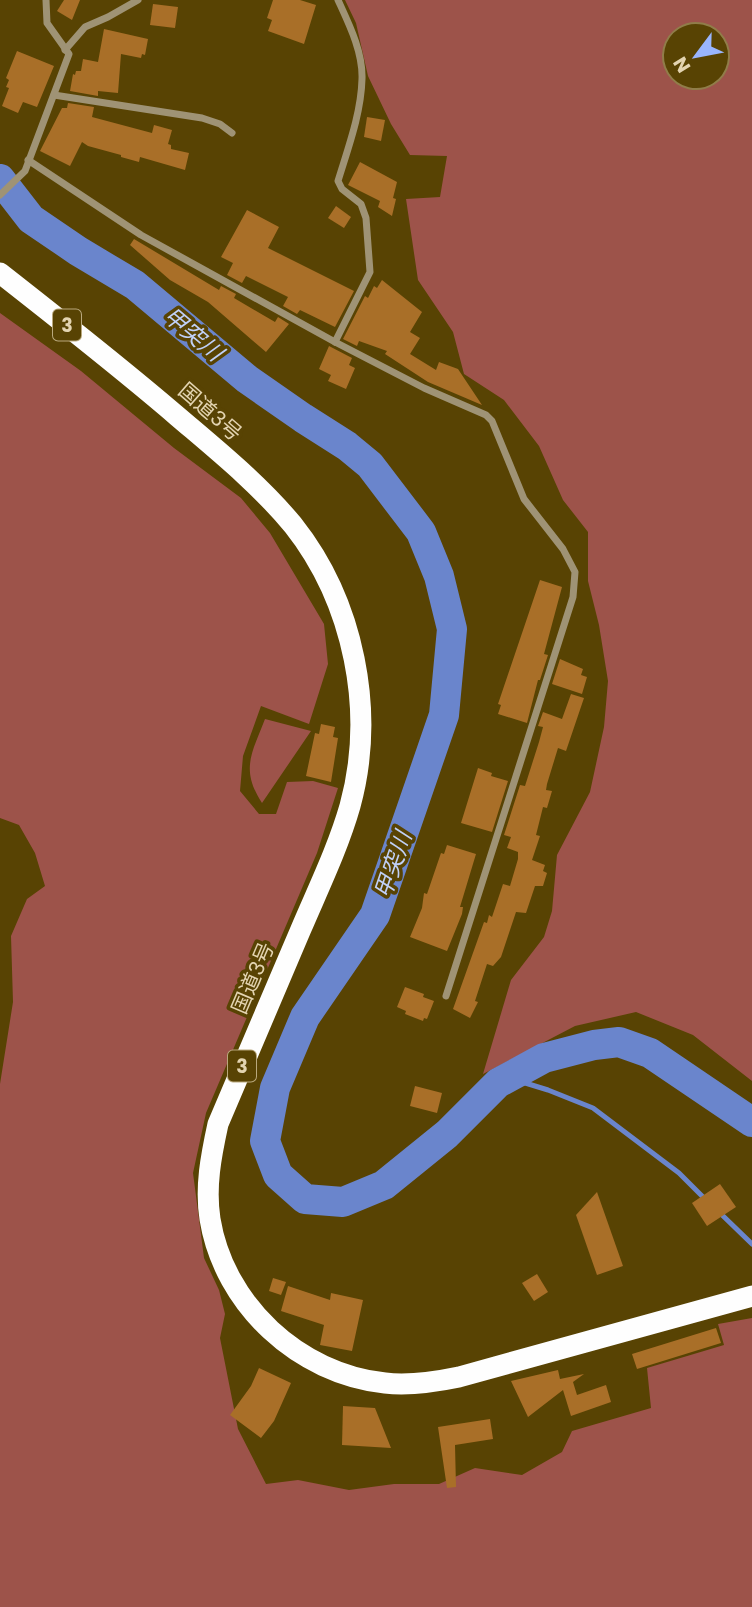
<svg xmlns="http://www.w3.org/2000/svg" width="752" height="1607" font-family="Poppins,'Noto Sans JP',sans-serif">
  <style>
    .green { fill: #9d534a; fill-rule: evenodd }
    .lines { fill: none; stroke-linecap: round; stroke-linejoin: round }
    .stream { stroke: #6a85cc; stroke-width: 5 }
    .river { stroke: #6a85cc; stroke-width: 30 }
    .building { fill: #a96f28 }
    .street { stroke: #9f9375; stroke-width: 7 }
    .highway { stroke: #fefefe; stroke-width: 21 }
    .labels { text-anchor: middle; stroke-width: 7; stroke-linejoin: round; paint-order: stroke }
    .shield { fill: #584303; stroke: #b9a87d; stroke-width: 2 }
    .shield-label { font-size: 19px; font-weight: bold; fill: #e3d4b1 }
    .street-label { font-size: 21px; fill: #e3d4b1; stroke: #584303 }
    .water-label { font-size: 23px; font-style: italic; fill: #c0d0f7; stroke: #584303 }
  </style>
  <rect width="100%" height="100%" fill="#584303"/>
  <g class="green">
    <path d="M345,0H752V1081L693,1035L636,1012L575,1026L483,1074L511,980L544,937L552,911L557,855L590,792L604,727L608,681L599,625L588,581V532L563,500L539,446L504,400L464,374L453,332L418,280L406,199L440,197L447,156L410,155L391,124L368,76L356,23ZM717,35V77H675V35Z"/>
    <path d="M0,313L81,371L174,448L241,498L270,533L324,624L328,664L309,724L261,706L243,756L240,791L259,814H276L287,782L313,781L338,788L317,853L206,1113L193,1173L204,1258L219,1290L225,1314L220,1338L238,1429L266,1484L298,1480L349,1490L394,1484H439L475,1468L522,1475L562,1452L572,1431L651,1408L647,1368L724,1345L718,1324L752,1318V1607H0V1084L13,1002L11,936L27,899L45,886L35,853L19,825L0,818Z"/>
    <path d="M265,719L311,731L262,803C240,769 252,753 265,719Z"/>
  </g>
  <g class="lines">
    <g class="stream">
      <path d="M509,1078L548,1090L593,1108L679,1173L707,1201"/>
      <path d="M719,1212L752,1244"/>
    </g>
    <path class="river" d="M0,179L31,219L78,251L135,285L247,379L303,418L347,446L370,465L421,532L439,576L452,629L444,715L375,915L305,1017L275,1088L265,1141L278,1175L305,1199L343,1202L384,1185L447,1134L498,1083L544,1058L594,1045L619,1042L650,1053L752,1122"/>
  </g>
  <g class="building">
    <path d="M64,0H80L72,20L57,11Z"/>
    <path d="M273,0H300L316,5L304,44L268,31L272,20L267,18Z"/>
    <path d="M153,4L178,7L175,28L150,25Z"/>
    <path d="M104,29L148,39L145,55L142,54L141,58L121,54L118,93L98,91V96L70,91L73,74L75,75L76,71H81L83,59L98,62Z"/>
    <path d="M17,51L54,66L37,107L23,102L18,113L2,106L9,88L6,87L9,80L6,78Z"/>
    <path d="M68,103L94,107L92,117L152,133L154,125L172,130L168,144L171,145V149L189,153L185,170L140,157L139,162L121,157V155L88,146L82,142L70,166L40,151L62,108H67Z"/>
    <path d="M367,117L385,120L381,141L364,137Z"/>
    <path d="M360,162L397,182L393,198L396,199L392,216L378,207L380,201L348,185Z"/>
    <path d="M336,206L351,217L344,228L328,218Z"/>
    <path d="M247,210L279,227L268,248L354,291L335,327L300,310L297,314L283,306L288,297L246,276L242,283L227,275L233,263L221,257Z"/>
    <path d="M134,239L219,290L221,286L236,294L234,298L275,322L278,317L289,324L266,352L208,302L170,280L130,245Z"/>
    <path d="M382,280L422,312L410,332L420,338L410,354L436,370L439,362L458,369L482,405L428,382L385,354L387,351L359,341L357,346L343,339L365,296L368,298L374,286L377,288Z"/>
    <path d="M329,346L352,358L349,365L355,368L346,389L328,381L331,375L319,369Z"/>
    <path d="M540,580L562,587L544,654L548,655L540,680H538L527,723L498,714L501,705L498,704Z"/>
    <path d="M560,659L583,669L581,675L587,677L582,694L552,684Z"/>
    <path d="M571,694L584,698L566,751L558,748L547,784L546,790L552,791L547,808L543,807L536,835L540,836L532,860L545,865L543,871L547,873L543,886H535L526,913L516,912L501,957L493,966L487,964L475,1001L478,1002L470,1018L453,1009L484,922L487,923L489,915L492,917L503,884L510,886L518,859V852L507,848L511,837L504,835L520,785L525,786L539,742L543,727L538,726L543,712L562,719Z"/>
    <path d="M321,724L335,727L333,737L338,738L331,782L306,776L315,733L319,734Z"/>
    <path d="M478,768L492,773L491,776L508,781L492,832L461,823Z"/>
    <path d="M447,845L476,854L460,907H463L462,914L447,951L410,937L422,908L424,893L427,894L441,853L444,854Z"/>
    <path d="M405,987L424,994L423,997L434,1001L427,1019L424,1018L423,1021L405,1014L406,1011L397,1007Z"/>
    <path d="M415,1086L442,1093L437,1113L410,1106Z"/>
    <path d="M720,1184L736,1207L707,1226L692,1203Z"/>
    <path d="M597,1192L623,1266L597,1275L576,1215Z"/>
    <path d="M537,1274L548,1292L534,1301L522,1283Z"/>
    <path d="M273,1278L286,1282L281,1295L269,1291Z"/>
    <path d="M288,1286L330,1300L331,1293L363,1300L352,1351L320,1345L324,1325L281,1311Z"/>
    <path d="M716,1328L721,1343L637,1369L632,1354Z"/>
    <path d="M259,1368L291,1383L274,1421L261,1438L230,1415L251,1386Z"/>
    <path d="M558,1370L560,1379L584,1374L573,1382L577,1395L606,1385L611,1402L571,1416L563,1390L528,1417L511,1381Z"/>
    <path d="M343,1406L375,1408L391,1448L342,1445Z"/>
    <path d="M490,1419L493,1439L455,1445L456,1487L447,1488L438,1427Z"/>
  </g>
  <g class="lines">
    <g class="street">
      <path d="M65,50L85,27L108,17L138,0"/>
      <path d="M54,95L202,118L220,124L232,133"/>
      <path d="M28,160L141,235L335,342L424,388L486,415L492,421L524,499L563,549L575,572L573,597L446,996"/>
      <path d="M0,195L25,171L69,54L47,23L46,0"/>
      <path d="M335,342L370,272L366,218L361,204L342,189L338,181C348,148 361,114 362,79C363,52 349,24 338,0"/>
    </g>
    <path class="highway" d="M0,273C60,320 120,367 177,416C218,451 259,484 293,525C354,602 376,711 350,806C338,848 318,889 301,929C273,994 245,1059 218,1124C211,1156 205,1187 210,1219C224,1305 299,1374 385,1383C410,1386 435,1382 459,1377L752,1296"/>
  </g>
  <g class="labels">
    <g class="shield">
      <rect x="53" y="309.5" width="28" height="31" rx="5"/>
      <rect x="228" y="1050.5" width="28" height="31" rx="5"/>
    </g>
    <g class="shield-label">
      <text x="67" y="332">3</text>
      <text x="242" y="1073">3</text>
    </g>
    <g class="street-label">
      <text transform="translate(210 412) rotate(41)" y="7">国道3号</text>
      <text transform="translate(253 978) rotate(-67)" y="7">国道3号</text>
    </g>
    <g class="water-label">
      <text transform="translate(193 334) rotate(40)" y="8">甲突川</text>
      <text transform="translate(393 865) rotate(-71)" y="8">甲突川</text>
    </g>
  </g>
  <g transform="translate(696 56) rotate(238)"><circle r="33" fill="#584303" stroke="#907d49" stroke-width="2"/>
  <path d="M0-5L12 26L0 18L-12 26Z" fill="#99b5fd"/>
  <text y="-10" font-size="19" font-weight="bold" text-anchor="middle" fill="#e3d4b1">N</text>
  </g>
</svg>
